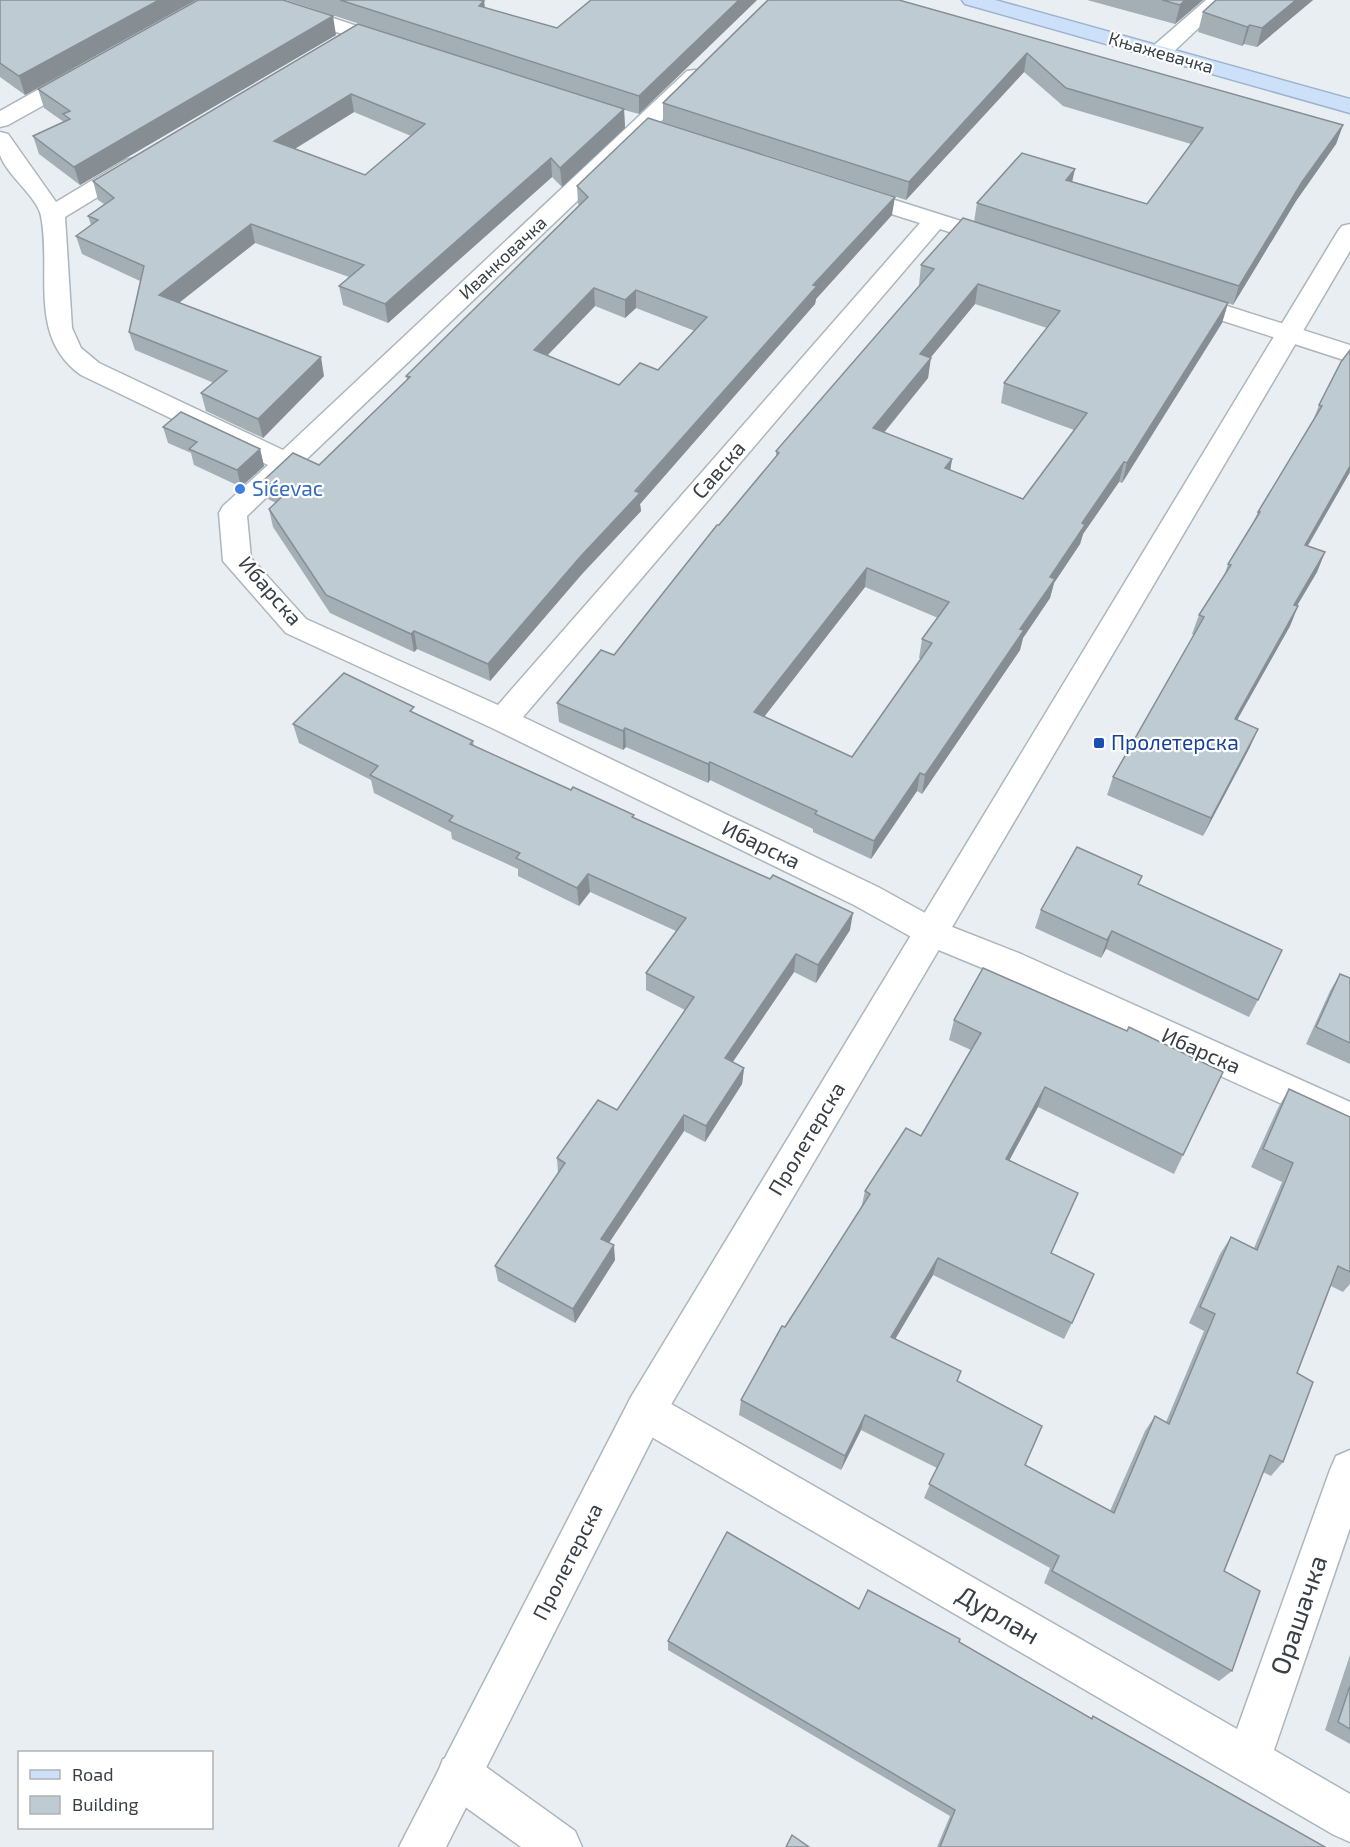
<svg xmlns="http://www.w3.org/2000/svg" width="1350" height="1847" font-family="'Exo 2',sans-serif">
  <style>
    .lines { fill: none; stroke-linecap: round; stroke-linejoin: round }
    .minor-casing { stroke: #acb6bd; stroke-width: 3 }
    .tertiary-casing { stroke: #acb6bd; stroke-width: 3 }
    .secondary-casing { stroke: #9db4ce; stroke-width: 3 }
    .minor { fill: #fff; fill-rule: evenodd }
    .tertiary { fill: #fff; fill-rule: evenodd }
    .secondary { fill: #cce0fa; fill-rule: evenodd }
    .wall { fill: #a4afb5; fill-rule: evenodd }
    .shaded-wall { fill: #868e94 }
    .building { fill: #bfcbd3; stroke: #868e94; stroke-width: 1.5; fill-rule: evenodd }
    .shop-dot { fill: #3f7fe0; stroke: #fff; stroke-width: 2 }
    .transit-dot { fill: #1a4fb4; stroke: #fff; stroke-width: 2 }
    .labels { text-anchor: middle; stroke-width: 4.5; stroke-linejoin: round; paint-order: stroke }
    .far-street-label { font-size: 18px; fill: #384046; stroke: #fff }
    .street-label { font-size: 21px; fill: #384046; stroke: #fff }
    .shop-label { font-size: 21px; fill: #366cbe; stroke: #fff; text-anchor: start }
    .transit-label { font-size: 21px; fill: #164399; stroke: #fff; text-anchor: start }
    .near-street-label { font-size: 26px; fill: #384046; stroke: #fff }
  </style>
  <rect width="100%" height="100%" fill="#e9eef3"/>
  <g class="lines">
    <g class="minor-casing">
      <g id="minor">
        <path d="M248,0H279L399,40L403,44L399,48L392,50L385,48L251,4Z"/>
        <path d="M1206,0H1228L1168,57L1160,58L1152,57L1149,52L1152,47Z"/>
        <path d="M81,69L89,70L92,75L89,80L8,125L0,127V111L73,70Z"/>
        <path d="M695,70L703,71L706,76L703,81L247,516L251,558L306,619L498,705L920,223L844,199L840,194L844,189L852,187L860,189L1005,235L1009,240L1005,245L997,247L940,229L523,717L878,887L947,925L1021,954L1350,1102V1135L997,974L924,944L854,905L492,728L286,633L223,561L219,513L223,506L268,465L81,375C27,337 52,271 41,216C38,198 6,174 0,155C0,149 0,139 0,132L8,134L56,202L126,160L134,158L142,160L145,165L142,170L65,217L72,328L81,348L99,363L283,450L687,71Z"/>
        <path d="M1183,292L1350,345V362L1174,305L1171,300L1174,295Z"/>
        <path d="M645,1392L659,1397L1237,1729L1330,1470L1336,1456L1350,1450V1528L1274,1750L1350,1794V1842L1334,1835L631,1425L625,1411L631,1397Z"/>
        <path d="M459,1753L475,1759L575,1831L582,1847H521L443,1791L437,1775L443,1759Z"/>
      </g>
    </g>
    <g class="tertiary-casing">
      <path id="tertiary" d="M1350,224V251L659,1425L446,1847H399L631,1397L1338,231L1342,226Z"/>
    </g>
    <g class="secondary-casing">
      <path id="secondary" d="M962,0H995L1350,99V113L965,4Z"/>
    </g>
    <use href="#minor" class="minor"/>
    <use href="#tertiary" class="tertiary"/>
    <use href="#secondary" class="secondary"/>
  </g>
  <g class="wall">
    <path d="M0,0H196L25,95L0,77Z"/>
    <path d="M286,0H484L483,1H484L485,8L557,28L757,0L639,114L624,110L625,128L562,187L552,177L388,323L343,305L339,286L349,277L255,243L179,302L324,376L263,438L206,411L201,393L214,383L135,350L129,332L140,281L82,254L76,236L91,225L88,216L104,204L98,200L93,181L358,24L597,101ZM354,112L411,136L365,175L295,149Z"/>
    <path d="M899,0L1343,125L1336,144L1296,201L1233,305L1228,303L1222,323L1122,483L1119,482L1083,534L1080,544L1054,583L1050,598L1023,638L1020,650L922,794L917,791L871,859L813,832V829L710,780L708,783L626,747L623,750L559,722L557,703L614,655L776,457V451L920,285H919L921,265L974,222L977,203L1072,182L1147,204L1191,144L1063,106L1024,72L906,200L663,122V103ZM975,304L1047,328L1004,383L1001,403L1074,430L1023,499L950,471L952,459L884,433L928,378L930,358ZM865,587L938,618L922,639L919,658L921,659L852,757L764,717Z"/>
    <path d="M1087,0H1203L1175,24Z"/>
    <path d="M1313,0L1257,47L1244,44L1242,46L1198,32L1203,12Z"/>
    <path d="M336,35L80,185L39,154L33,136L64,122L44,108L38,89Z"/>
    <path d="M577,186L892,215L816,299L815,304L640,504L641,511L582,574L490,681L417,649L414,652L330,613L273,527L269,509L276,503L268,499L263,481L319,465L407,380L406,376L579,205L578,204ZM595,306L625,318L636,308L695,331L658,370L619,385L547,356Z"/>
    <path d="M1350,350V472L1308,546L1325,552L1317,572L1297,606H1298L1290,626L1237,720L1250,747L1203,836L1107,795L1113,777L1194,635L1192,634L1199,615L1224,576L1228,564L1254,521L1258,512L1313,421L1319,405Z"/>
    <path d="M163,427L260,449L264,466L241,487L194,465L191,453L168,443Z"/>
    <path d="M415,713L473,741L474,746L571,790L634,815V818L850,930L816,983L794,972L732,1062L744,1068L742,1084L705,1142L684,1131L609,1243L615,1260L575,1323L498,1281L495,1266L558,1173L557,1158L617,1110L685,1010L646,990V973L676,931L590,892L579,906L518,876V869L452,839L451,832L374,793L371,780L299,743L293,724Z"/>
    <path d="M1139,885L1258,1000L1249,1017L1106,949L1101,958L1035,928L1041,910Z"/>
    <path d="M983,968L1183,1155L1174,1174L1038,1107L1009,1160L1051,1253L1072,1323L1064,1339L933,1275L895,1339L957,1381L1025,1465L1110,1511L1145,1431L1155,1416L1166,1422L1204,1331L1189,1323L1220,1254L1231,1237L1254,1248L1282,1182L1251,1167L1278,1108L1289,1089L1350,1117V1284L1343,1292L1331,1286L1297,1373L1283,1462L1271,1476L1263,1472L1224,1571L1232,1671L1219,1681L1044,1583L1050,1568L924,1498L937,1468L861,1430L841,1470L739,1415L741,1400L785,1327L861,1209L865,1191L921,1136L971,1050L949,1040L954,1020Z"/>
    <path d="M1340,974L1350,978V1064L1306,1044L1330,991Z"/>
    <path d="M859,1609L959,1642L1091,1718L1093,1716L1325,1847H937L950,1816L668,1650V1641Z"/>
    <path d="M1350,1655V1744L1325,1730Z"/>
  </g>
  <g class="shaded-wall">
    <path d="M159,0H196L25,95L19,76Z"/>
    <path d="M739,0H757L639,114V96Z"/>
    <path d="M1185,0H1203L1175,24L1180,5Z"/>
    <path d="M1296,0H1313L1257,47L1262,28Z"/>
    <path d="M484,1L486,20L479,6Z"/>
    <path d="M333,16L336,35L80,185L74,167Z"/>
    <path d="M1250,25L1244,44L1242,46L1247,27Z"/>
    <path d="M1027,53L1024,72L906,200L909,182Z"/>
    <path d="M351,94L354,112L278,159L274,141Z"/>
    <path d="M624,109L625,128L562,187L560,168Z"/>
    <path d="M1343,125L1336,144L1296,201L1233,305L1239,286L1302,182Z"/>
    <path d="M551,158L552,177L388,323L385,304Z"/>
    <path d="M1075,169L1071,187L1066,180Z"/>
    <path d="M895,197L892,215L816,299L815,304L640,504L641,511L582,574L490,681L488,664L813,285Z"/>
    <path d="M251,224L255,243L165,314L159,295Z"/>
    <path d="M978,284L975,304L917,374L920,354Z"/>
    <path d="M594,288L595,306L535,368L534,350Z"/>
    <path d="M636,290V308L625,318V300Z"/>
    <path d="M1228,303L1222,323L1122,483L1127,463Z"/>
    <path d="M321,357L324,376L263,438L258,419Z"/>
    <path d="M931,358L928,378L871,448L873,428Z"/>
    <path d="M260,449L264,466L241,487L237,470Z"/>
    <path d="M952,459L949,478L945,468Z"/>
    <path d="M1124,462L1119,482L1083,534L1080,544L1054,583L1050,598L1023,638L1020,650L922,794L925,775L1020,629L1082,523Z"/>
    <path d="M1350,466V472L1297,564L1305,545Z"/>
    <path d="M1325,552L1317,572L1286,624L1294,605Z"/>
    <path d="M867,568L865,587L753,731L754,712Z"/>
    <path d="M1298,606L1290,626L1227,738L1235,719Z"/>
    <path d="M414,631L417,649L414,652L411,634Z"/>
    <path d="M625,728L626,747L623,750V731Z"/>
    <path d="M1258,729L1250,747L1203,836L1211,818Z"/>
    <path d="M710,762V780L708,783V764Z"/>
    <path d="M920,773L917,791L871,859L874,841Z"/>
    <path d="M588,874L590,892L579,906L577,888Z"/>
    <path d="M853,913L850,930L816,983L818,965Z"/>
    <path d="M1112,931L1106,949L1101,958L1107,940Z"/>
    <path d="M796,954L794,972L724,1075L725,1058Z"/>
    <path d="M744,1068L742,1084L705,1142L706,1126Z"/>
    <path d="M1045,1087L1038,1107L1000,1178L1006,1159Z"/>
    <path d="M684,1115V1131L602,1253L601,1239Z"/>
    <path d="M614,1245L615,1260L575,1323L573,1309Z"/>
    <path d="M938,1258L933,1275L887,1353L891,1337Z"/>
    <path d="M865,1415L861,1430L841,1470L845,1456Z"/>
  </g>
  <g class="building">
    <path d="M0,0H159L19,76L0,63Z"/>
    <path d="M198,0H283L333,16L74,167L33,136L70,119L63,114L70,111L38,89Z"/>
    <path d="M340,0H479L484,1L479,6L557,28L591,0H739L639,96Z"/>
    <path d="M768,0H899L1343,125L1302,182L1239,286L977,203L1022,153L1075,169L1066,180L1147,204L1203,128L1066,88L1027,53L909,182L663,103Z"/>
    <path d="M1162,0H1185L1180,5Z"/>
    <path d="M1216,0H1296L1262,28L1250,25L1247,27L1203,12Z"/>
    <path d="M358,24L624,109L560,168L551,158L385,304L339,286L364,265L251,224L159,295L321,357L258,419L201,393L227,371L129,332L144,266L76,236L98,220L88,216L114,198L93,181ZM351,94L425,124L365,175L274,141Z"/>
    <path d="M648,118L895,197L813,285L817,286L635,491L640,493L581,556L488,664L414,631L411,634L326,595L269,509L287,492L263,481L293,453L319,465L410,377L406,376L588,197L577,186ZM594,288L625,300L636,290L707,317L658,370L640,363L619,385L534,350Z"/>
    <path d="M963,218L1228,303L1127,463L1124,462L1082,523L1085,525L1050,577L1055,579L1020,629L1024,630L925,775L920,773L874,841L815,814L817,811L710,762L708,764L625,728L623,731L557,703L601,650L614,655L717,525H719L779,453L776,451L934,269L921,265ZM978,284L1060,311L1004,383L1087,413L1023,499L945,468L952,459L873,428L931,358L920,354ZM867,568L949,602L922,639L932,643L852,757L754,712Z"/>
    <path d="M1350,350V466L1305,545L1325,552L1294,605L1298,606L1235,719L1258,729L1211,818L1113,777L1204,617L1199,615L1231,565L1228,564L1260,512H1258L1322,406L1319,405L1341,362Z"/>
    <path d="M181,412L260,449L237,470L189,449L197,442L163,427Z"/>
    <path d="M344,673L414,707L410,711L473,741L470,744L571,790L573,787L634,815L632,817L770,879L773,875L853,913L818,965L796,954L725,1058L744,1068L706,1126L684,1115L601,1239L614,1245L573,1309L495,1266L565,1163L557,1158L598,1100L617,1110L694,997L646,973L686,918L588,874L577,888L516,858L520,853L449,821L453,816L370,775L378,766L293,724Z"/>
    <path d="M1077,847L1142,876L1138,884L1282,950L1258,1000L1112,931L1107,940L1041,910Z"/>
    <path d="M983,968L1127,1031L1129,1027L1223,1072L1183,1155L1045,1087L1006,1159L1078,1193L1051,1253L1094,1274L1072,1323L938,1258L891,1337L961,1371L957,1381L1042,1426L1025,1465L1114,1513L1155,1416L1169,1424L1215,1314L1200,1307L1231,1237L1257,1250L1293,1163L1263,1149L1289,1089L1350,1117V1272L1338,1266L1297,1373L1313,1382L1283,1462L1270,1455L1224,1571L1260,1591L1232,1671L1052,1571L1059,1556L929,1484L944,1454L865,1415L845,1456L741,1400L782,1326L785,1327L870,1194L865,1191L906,1128L921,1136L981,1033L954,1020Z"/>
    <path d="M1340,974L1350,978V1043L1316,1027Z"/>
    <path d="M727,1532L859,1609L868,1590L960,1639L959,1642L1092,1719L1093,1716L1325,1847H940L955,1810L668,1641Z"/>
    <path d="M1350,1686V1729L1338,1722Z"/>
    <path d="M792,1835L809,1847H786Z"/>
  </g>
  <circle class="shop-dot" cx="240" cy="489" r="6"/>
  <rect class="transit-dot" x="1093" y="737" width="12" height="12" rx="3"/>
  <g class="labels">
    <g class="far-street-label">
      <text transform="translate(1161 53) rotate(16)" y="6">Књажевачка</text>
      <text transform="translate(503 258) rotate(-43)" y="6">Иванковачка</text>
    </g>
    <g class="street-label">
      <text transform="translate(719 470) rotate(-49)" y="7">Савска</text>
      <text transform="translate(270 591) rotate(49)" y="7">Ибарска</text>
      <text transform="translate(761 845) rotate(26)" y="7">Ибарска</text>
      <text transform="translate(1201 1051) rotate(24)" y="7">Ибарска</text>
      <text transform="translate(807 1139) rotate(-59)" y="7">Пролетерска</text>
      <text transform="translate(568 1562) rotate(-63)" y="7">Пролетерска</text>
    </g>
    <g class="shop-label">
      <text x="252" y="496">Sićevac</text>
    </g>
    <g class="transit-label">
      <text x="1111" y="750">Пролетерска</text>
    </g>
    <g class="near-street-label">
      <text transform="translate(998 1615) rotate(30)" y="9">Дурлан</text>
      <text transform="translate(1299 1615) rotate(-71)" y="9">Орашачка</text>
    </g>
  </g>
  <rect x="18" y="1751" width="195" height="78" fill="#ffffff" stroke="#afb3b5" stroke-width="1.5"/>
  <rect x="30" y="1770" width="30" height="9" fill="#cce0fa" stroke="#afb3b5" stroke-width="1.5"/>
  <text x="72" y="1781" font-size="18" fill="#384046">Road</text>
  <rect x="30" y="1796" width="30" height="18" fill="#bfcbd3" stroke="#afb3b5" stroke-width="1.5"/>
  <text x="72" y="1811" font-size="18" fill="#384046">Building</text>
</svg>
